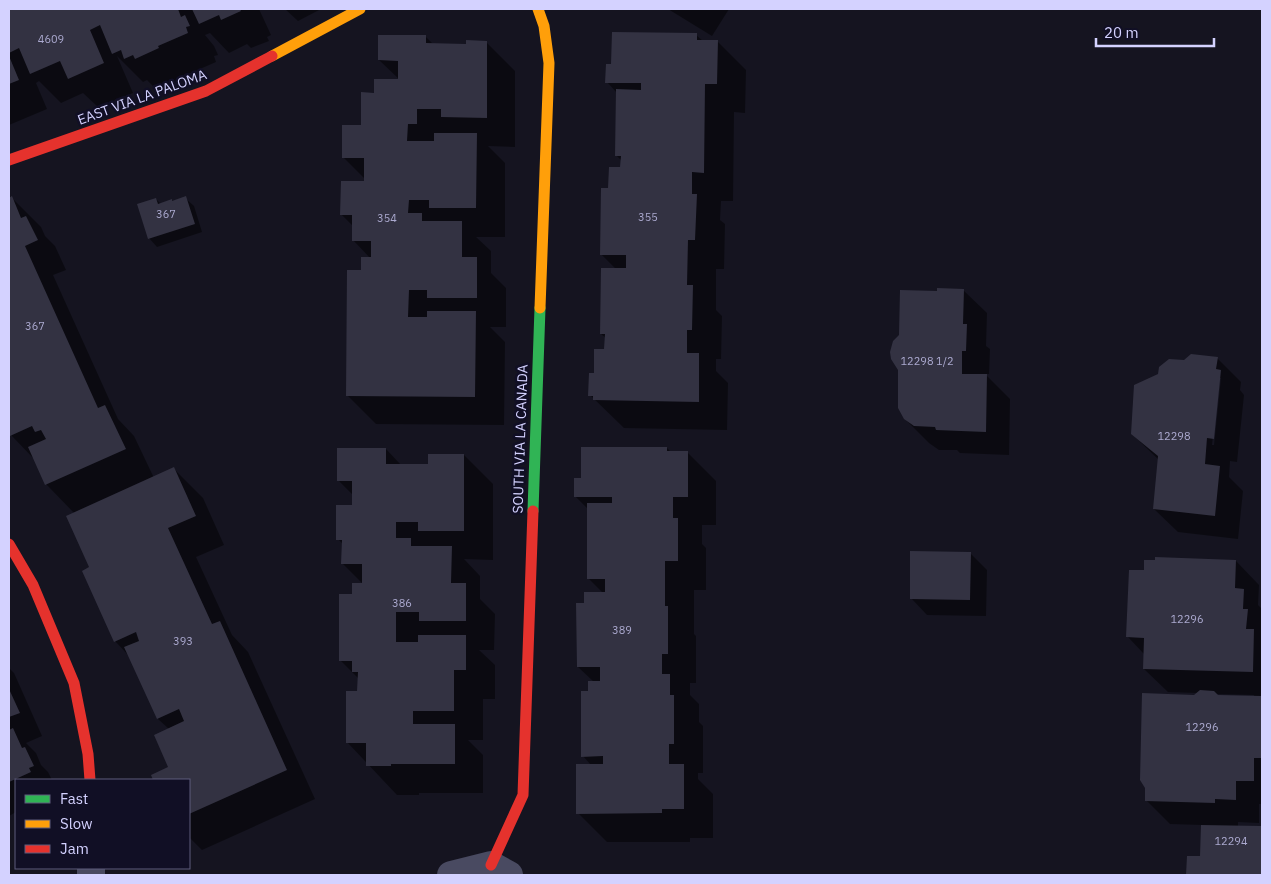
<svg xmlns="http://www.w3.org/2000/svg" width="1271" height="884" font-family="'IBM Plex Sans',sans-serif">
  <style>
    .shadow { fill: #0007; fill-rule: evenodd }
    .building { fill: #333242 }
    .lines { fill: none; stroke-linecap: round; stroke-linejoin: round }
    .street { stroke: #494a61; stroke-width: 28 }
    .fast { stroke: #30b455; stroke-width: 11 }
    .slow { stroke: #ff9f0a; stroke-width: 11 }
    .jam { stroke: #e5322d; stroke-width: 11 }
    .labels { text-anchor: middle; stroke-width: 5; stroke-linejoin: round; paint-order: stroke }
    .number-label { font-size: 11px; fill: #acaad0 }
    .street-label { font-size: 14px; fill: #d4d2ff; stroke: #110f25 }
  </style>
  <rect width="100%" height="100%" fill="#151420"/>
  <g class="shadow">
    <path d="M9,9H259L271,35L267,37L269,41L251,48L247,44L229,53L210,33L205,35L214,46L218,55L214,56L216,62L186,75L187,78L165,87L162,84L154,87L147,80L143,82L117,56L133,93L98,107L83,93L61,103L39,81L36,83L47,109L9,125Z"/>
    <path d="M285,9H321L298,21Z"/>
    <path d="M668,9H729L712,36Z"/>
    <path d="M696,35L703,41H717L746,70L745,113L734,112L733,201H721L720,220L725,224L724,269H716V310L722,316L721,359H716V371L728,383L727,430L624,428L590,395L596,374L605,350L606,338L601,334L616,269L601,254L609,190L621,169L622,161L616,155L617,93L607,82L612,65Z"/>
    <path d="M425,36L434,45H467L486,42L515,71V147L488,146L505,163V237H476L491,251V273L506,288V327H490L505,342L504,425L376,424L347,395L362,272L371,259L353,240V226L341,214L365,182V179L343,157L362,126L376,94L400,80L379,60Z"/>
    <path d="M12,198L41,227L45,236L55,246L66,270L53,275L118,419L134,436L154,478L174,469L203,498L224,545L196,557L232,635L248,652L315,799L202,850L189,837V780H155L153,776L170,768L169,729L158,719L129,656L115,641L75,514L46,484L35,460L11,435L9,431V199Z"/>
    <path d="M185,198L194,206L202,232L157,247L149,238L156,199L161,204Z"/>
    <path d="M963,290L987,313L986,346L990,349L989,374H985L1010,399L1009,455L960,453L957,450H939L929,443L905,419L938,292Z"/>
    <path d="M1217,358L1241,382L1240,390L1244,395L1237,462L1230,461L1229,477L1243,491L1238,539L1178,532L1154,509L1159,460L1132,434L1184,361ZM1219,378H1221L1214,445H1212Z"/>
    <path d="M667,448L671,452H687L716,481V525H702V544L706,548V590H694V634L696,636V683H690V695L699,704V722L703,726V773H698V779L713,794V838H690V842H607L578,813L591,765L583,756L589,693L594,682L578,667L585,604L604,594L588,578V509L575,496L582,479Z"/>
    <path d="M386,449L401,465H429L464,455L493,484V560L464,559L480,576V599L495,614L494,650H479L495,665V699H483V740H468L483,755V793H419V795H397L347,742L358,692L359,679L340,660L353,596L363,584L342,563L343,544L338,539L353,506V495L339,481Z"/>
    <path d="M970,553L987,570L986,616L927,615L911,598Z"/>
    <path d="M1236,561L1259,585L1258,605L1262,609V804H1259V823L1238,822V827H1262V875H1187L1188,857H1201L1202,825L1170,824L1146,800L1195,696L1198,693L1168,692L1144,669V654L1128,637L1146,572ZM1215,694L1254,695V697L1218,696Z"/>
    <path d="M9,668L14,673L42,736L26,743L36,753L41,765L48,772L52,780H16V812L9,816Z"/>
  </g>
  <g class="building">
    <path d="M9,9H178L181,17L185,15L190,26L186,27L188,33L158,46L159,48L135,59L133,55L124,59L121,50L112,54L100,25L90,30L104,63L68,79L60,61L30,74L19,48L9,53Z"/>
    <path d="M192,9H240L241,11L221,20L219,15L199,24Z"/>
    <path d="M612,32L697,33V40H718L717,84H705L704,173L692,172V194H697L695,240H688L687,285H693L692,330H687V353H699V402L593,400V396H588L589,373H594V349H604L605,334H600L601,268H626V255H600L601,188H608L609,167H620L621,156H615L616,89L641,90V83H605L606,64H611Z"/>
    <path d="M378,35H426V43L466,44V40L487,41V118L441,117V109H417V124H408L407,141H434V133H477L476,208H429V200H409L408,213H422V221H462V257H477V298H427V290H409L408,317H427V311H476L475,397L346,396L347,270H361V257H371V241H352V215H340L341,181H364V158H342V125H361V92L374,93V79H398V61L378,60Z"/>
    <path d="M9,56L19,80L9,84Z"/>
    <path d="M12,196L21,218L26,216L38,240L25,246L98,408L105,405L126,449L45,485L28,447L46,439L41,430L35,432L32,426L10,436L9,434V198Z"/>
    <path d="M186,196L195,224L148,239L137,204L156,198L158,204L172,199V201Z"/>
    <path d="M937,288L964,289L963,324H967L966,351H962V374H987L986,432L936,430L935,427L914,426L904,419L898,408V370L891,359L890,352L893,341L899,335L900,290L937,291Z"/>
    <path d="M1191,354L1218,357L1216,369L1221,370L1214,439L1207,438L1205,464L1220,466L1215,516L1153,509L1158,456L1131,434L1134,385L1158,374L1159,367L1169,359L1184,360Z"/>
    <path d="M581,447H667V451H688V497H673V518H678V561H665V606H668V654H662V674H670V695H674V744H669V764H684V809H662V813L576,814V764H603V756L581,757V691H588V681H600V667H577L576,603H584V592H605V579H587V503H612V497H574V478H581Z"/>
    <path d="M337,448H386V464H428V454H464V531H418V522H396V538H411V546H452L451,583H466V621H419V612H396V642H418V635H466V670H454V711H413V724H455V764H391V766H366V743H346V691H357L358,672H352V661H339V594H352V583H362V564H341L342,540H336V505H352V481H337Z"/>
    <path d="M174,467L196,516L168,528L212,624L220,621L287,770L189,814V780H153L151,775L168,767L154,735L184,721L179,709L157,719L124,647L139,641L136,632L114,642L82,571L89,567L66,516Z"/>
    <path d="M910,551L971,552L970,600L910,599Z"/>
    <path d="M1155,557L1236,560L1235,588L1244,589L1243,609H1248L1246,629H1254L1253,672L1143,669L1144,638L1126,637L1129,570H1144V560H1155Z"/>
    <path d="M9,689L20,713L9,717Z"/>
    <path d="M1200,690L1214,691L1218,695L1262,696V758H1254V781H1236V800L1215,799V803L1145,801V788L1140,780L1142,693L1194,695Z"/>
    <path d="M13,728L22,748L25,747L34,766L29,768L31,772L9,782V730Z"/>
    <path d="M1201,825L1262,826V875H1186L1187,856H1200Z"/>
  </g>
  <g class="lines">
    <g class="street">
      <path d="M91,875V868"/>
      <path d="M451,875L491,865L509,875"/>
    </g>
    <path class="fast" d="M533,511L540,308"/>
    <g class="slow">
      <path d="M538,9L544,26L549,63L540,308"/>
      <path d="M272,56L360,9"/>
    </g>
    <g class="jam">
      <path d="M9,160L206,91L272,56"/>
      <path d="M9,544L33,585L74,683L88,754L90,780"/>
      <path d="M491,865L523,795L533,511"/>
    </g>
  </g>
  <g class="labels">
    <g class="number-label">
      <text x="51" y="43">4609</text>
      <text x="166" y="218">367</text>
      <text x="648" y="221">355</text>
      <text x="387" y="222">354</text>
      <text x="35" y="330">367</text>
      <text x="927" y="365">12298 1/2</text>
      <text x="1174" y="440">12298</text>
      <text x="402" y="607">386</text>
      <text x="1187" y="623">12296</text>
      <text x="622" y="634">389</text>
      <text x="183" y="645">393</text>
      <text x="1202" y="731">12296</text>
      <text x="1231" y="845">12294</text>
    </g>
    <g class="street-label">
      <text transform="translate(142 97) rotate(-20)" y="5">EAST VIA LA PALOMA</text>
      <text transform="translate(520 439) rotate(-88)" y="5">SOUTH VIA LA CANADA</text>
    </g>
  </g>
  <rect width="1271" height="884" fill="none" stroke="#d4d2ff" stroke-width="20"/>
  <rect x="15" y="779" width="175" height="90" fill="#110f25" stroke="#5f5d7c"/>
  <rect x="25" y="795" width="25" height="8" fill="#30b455" stroke="#5f5d7c"/>
  <text x="60" y="804" font-size="15" fill="#d4d2ff">Fast</text>
  <rect x="25" y="820" width="25" height="8" fill="#ff9f0a" stroke="#5f5d7c"/>
  <text x="60" y="829" font-size="15" fill="#d4d2ff">Slow</text>
  <rect x="25" y="845" width="25" height="8" fill="#e5322d" stroke="#5f5d7c"/>
  <text x="60" y="854" font-size="15" fill="#d4d2ff">Jam</text>
  <path d="M1096 38v8h118v-8" fill="none" stroke="#d4d2ff" stroke-width="2.5"/>
  <text x="1104" y="38" font-size="15" fill="#d4d2ff" stroke="#110f25" stroke-width="4" paint-order="stroke">20 m</text>
</svg>
